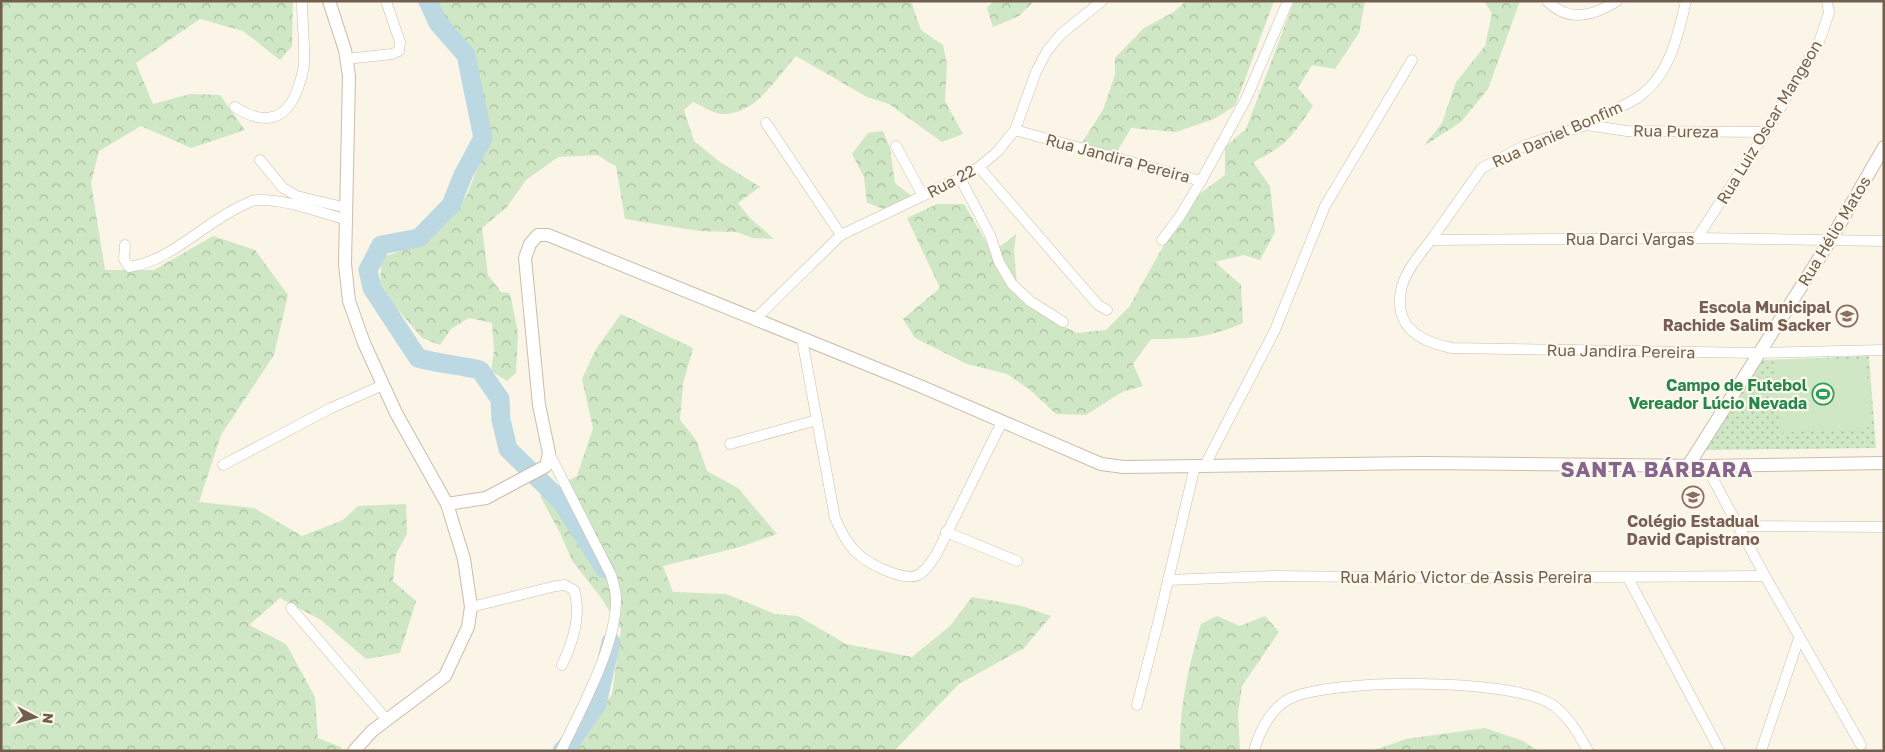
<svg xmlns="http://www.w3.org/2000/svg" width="1885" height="752" font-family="'Golos Text',sans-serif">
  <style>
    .green { fill: url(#green-dots) }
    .forest { fill: url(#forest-crowns) }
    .pitch { fill: #cfe7c5 }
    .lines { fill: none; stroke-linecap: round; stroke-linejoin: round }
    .river { stroke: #bcd8e2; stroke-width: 19 }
    .minor-casing { stroke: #cbbdad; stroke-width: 11 }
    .tertiary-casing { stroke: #cbbdad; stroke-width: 14 }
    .minor { stroke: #fff; stroke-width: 10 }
    .tertiary { stroke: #fff; stroke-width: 12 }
    .labels { text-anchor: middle; stroke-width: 4.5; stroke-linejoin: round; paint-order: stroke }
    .street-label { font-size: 16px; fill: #715e4d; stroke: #fdf8ec }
    .education-label { font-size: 16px; font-weight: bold; fill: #785e54; stroke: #fdf8ec; text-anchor: end }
    .leisure-label { font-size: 16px; font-weight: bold; fill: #27864d; stroke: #fdf8ec; text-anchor: end }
    .district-label { font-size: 21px; font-weight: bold; letter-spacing: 1px; fill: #85658d; stroke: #fdf8ec }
  </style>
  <defs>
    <pattern id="green-dots" width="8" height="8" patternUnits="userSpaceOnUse" patternTransform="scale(1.25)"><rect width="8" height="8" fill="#cfe7c5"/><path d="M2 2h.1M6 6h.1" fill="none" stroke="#acbea2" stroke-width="1.8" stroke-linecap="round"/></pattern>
    <pattern id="forest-crowns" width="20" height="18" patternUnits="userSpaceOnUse" patternTransform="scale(1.25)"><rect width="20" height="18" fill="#cfe7c5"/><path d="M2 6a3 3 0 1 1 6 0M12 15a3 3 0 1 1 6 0" fill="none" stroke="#acbea2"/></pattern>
  </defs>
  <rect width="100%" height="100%" fill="#faf5e6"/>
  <path class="green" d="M1869,356L1876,448L1704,450L1762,360Z"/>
  <g class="forest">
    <path d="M1,1H293L292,46L280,60L243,31L200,19L136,63L153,104L190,94L220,95L245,130L191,148L141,126L99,151L91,183L105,270H154L213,236L255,250L288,295L274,355L221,435L199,502L254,508L302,536L343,520L358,506L406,504L407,534L396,554L393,581L416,601L400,653L366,659L321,620L280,598L249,625L286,644L315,697L318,738L341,747V751H1Z"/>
    <path d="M434,1H911L921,30L943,45L947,64L945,101L963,134L942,142L889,104L867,97L796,56C776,78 756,115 722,114C713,114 701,105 693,102L684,110L694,141L720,162L760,187L738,203L750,218L774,239L753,238L736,232L699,231L625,219L616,166L597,155L558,157L526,180L507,207L482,228L488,275L501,292L510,293L518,333L516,373L507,381L491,371L494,351L492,323L469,318L451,329L440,345L422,338L395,306L380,282L382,257L419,245L438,232L466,197L491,134L469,47L438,11Z"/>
    <path d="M993,1H1034L1019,16L993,27L987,8Z"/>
    <path d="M1186,1H1274L1235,106L1214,119L1176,132L1131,128L1115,155L1081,144L1103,110L1115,75V58L1144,28L1174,12Z"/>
    <path d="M1294,1H1365L1359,33L1335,69L1312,65L1298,88L1313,106C1292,136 1287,146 1253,162L1270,186L1275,232L1260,260L1244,255L1215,262L1241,285L1243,323C1209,338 1188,339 1151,339L1133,364L1143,386L1122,392L1086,415L1056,414L1029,389L1007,374L967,364L915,338L903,319L940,288L907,218L937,204H964L987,243L997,249L1016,234L1014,251L1018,297L1051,320L1077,333L1106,330L1129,307L1168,238L1198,195L1225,175V147L1246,129Z"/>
    <path d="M1484,1H1520L1488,89L1461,122L1424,146L1442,123L1456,82L1485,46L1492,13Z"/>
    <path d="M883,131L890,148L895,183L914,198L884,209L867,203L864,177L852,154L868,133Z"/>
    <path d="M621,314L693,348L683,384L680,420L696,440L707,471L738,488L777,534L740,547L663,566L673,592L726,594L775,614L798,616L846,644L912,657L950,626L972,597L1022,606L1051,616L1024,648L959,684L894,751H572L612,694L621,629L599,595L573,562L559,531L540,496L577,476L593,428L582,379L596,349Z"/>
    <path d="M1217,616L1240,626L1265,616L1279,632L1242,686L1238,714L1240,751H1180C1180,703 1188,669 1201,624Z"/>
    <path d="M1485,728L1523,741L1538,751H1372L1406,739Z"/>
  </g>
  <path class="pitch" d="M1775,361H1866L1872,427L1780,433Z"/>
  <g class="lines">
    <g class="river">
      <path d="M428,1L438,23L466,55L483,138L463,175L451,205L419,238L381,245L368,270L372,288L418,358C439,364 459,365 480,370L500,399L501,420L508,449L561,501L605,569"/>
      <path d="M562,751L572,740L597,704L611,642"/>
    </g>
    <g class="minor-casing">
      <g id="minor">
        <path d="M1547,1C1569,23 1593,16 1617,1"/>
        <path d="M346,59L392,54L399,51L400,42L386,1"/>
        <path d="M235,107C264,126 288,121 299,85C301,78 304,70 304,63C305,43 302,22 302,1"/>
        <path d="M766,123L841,235"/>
        <path d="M1586,125L1627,131L1766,132"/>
        <path d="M1015,130L1201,181L1246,99L1288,1"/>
        <path d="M896,146L923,196"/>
        <path d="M260,160L283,188L297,196L347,208"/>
        <path d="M979,167L1098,305L1107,310"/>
        <path d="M960,178L990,235L999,262L1012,284L1030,301L1063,322"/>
        <path d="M1697,238L1766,132L1819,42L1829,13L1827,1"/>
        <path d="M1162,240L1180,216L1201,181"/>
        <path d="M1431,240L1482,168L1526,145L1586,125L1592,120C1607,113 1623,107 1637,98C1669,77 1678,36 1686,1"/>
        <path d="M1884,241L1697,238L1431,240C1421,253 1407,269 1402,286C1392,326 1418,341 1452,348L1758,353L1884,350"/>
        <path d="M125,245L124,259L129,267C168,262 204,224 239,207C245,205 251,200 257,200C287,199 318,212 347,220"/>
        <path d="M755,319L841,235L960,178L979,167L997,152L1015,130L1036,72L1047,51L1061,34L1102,1"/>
        <path d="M802,339L835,518C841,531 847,544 858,554C869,564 904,582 918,575C926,571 931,562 936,555L1002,422"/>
        <path d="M730,444L817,420"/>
        <path d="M549,453L611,575C613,583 616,591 616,598C617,645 581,709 561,751"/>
        <path d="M223,465L331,408L383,385"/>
        <path d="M1706,466L1765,576L1861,745"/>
        <path d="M1204,467L1275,330L1325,206L1412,60"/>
        <path d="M1738,526L1884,527"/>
        <path d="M946,532L1017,561"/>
        <path d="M1628,578L1720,751"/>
        <path d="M1168,580L1273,576L1453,578L1765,576"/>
        <path d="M471,607L556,586L565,585L574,590C582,615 573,642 562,665"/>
        <path d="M291,608L387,720"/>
        <path d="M1137,705L1158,623L1195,466"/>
        <path d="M1254,751C1259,732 1271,708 1289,699C1330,678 1512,678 1551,704C1568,715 1578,733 1588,751"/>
        <path d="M1761,751L1799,638"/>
      </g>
    </g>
    <g class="tertiary-casing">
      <g id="tertiary">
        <path d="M329,1L345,50L349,76L345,264L349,301L364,343L396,413L447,504L464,559L471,607L468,627L445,676L372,731L354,751"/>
        <path d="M1688,466L1830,241L1884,147"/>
        <path d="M447,504L486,498L546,466L549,453L539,405L525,258L530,244L538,235H548L920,386L1101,464L1124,467L1423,463L1706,466L1884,463"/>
      </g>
    </g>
    <use href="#minor" class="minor"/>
    <use href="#tertiary" class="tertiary"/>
  </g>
  <defs>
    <g id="school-ring" transform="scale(1.125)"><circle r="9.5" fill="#fdf8ec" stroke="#8d6e63" stroke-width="1.5"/><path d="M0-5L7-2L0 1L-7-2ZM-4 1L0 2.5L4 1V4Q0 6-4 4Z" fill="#8d6e63"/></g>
    <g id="stadium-ring" transform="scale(1.125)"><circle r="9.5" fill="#fdf8ec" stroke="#2e9e5b" stroke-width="1.5"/><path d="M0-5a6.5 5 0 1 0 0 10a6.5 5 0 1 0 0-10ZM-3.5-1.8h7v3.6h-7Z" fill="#2e9e5b"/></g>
  </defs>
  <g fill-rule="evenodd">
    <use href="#school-ring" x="1847" y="316"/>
    <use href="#stadium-ring" x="1823" y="394"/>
    <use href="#school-ring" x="1693" y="497"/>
  </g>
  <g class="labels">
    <g class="street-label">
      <text transform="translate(1769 122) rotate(-59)" y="6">Rua Luiz Oscar Mangeon</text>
      <text transform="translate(1676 131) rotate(1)" y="6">Rua Pureza</text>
      <text transform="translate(1557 134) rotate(-24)" y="6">Rua Daniel Bonfim</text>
      <text transform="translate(1118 158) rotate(15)" y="6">Rua Jandira Pereira</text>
      <text transform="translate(951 181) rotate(-28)" y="6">Rua 22</text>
      <text transform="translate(1834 231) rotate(-59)" y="6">Rua Hélio Matos</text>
      <text x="1630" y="245">Rua Darci Vargas</text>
      <text transform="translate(1621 351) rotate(1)" y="6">Rua Jandira Pereira</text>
      <text x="1466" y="583">Rua Mário Victor de Assis Pereira</text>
    </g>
    <g class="education-label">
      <text x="1831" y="313">Escola Municipal<tspan x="1831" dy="18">Rachide Salim Sacker</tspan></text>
      <text x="1693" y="527" text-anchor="middle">Colégio Estadual<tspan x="1693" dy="18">David Capistrano</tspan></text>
    </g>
    <g class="leisure-label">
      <text x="1807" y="391">Campo de Futebol<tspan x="1807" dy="18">Vereador Lúcio Nevada</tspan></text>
    </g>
    <g class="district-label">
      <text x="1657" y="477">SANTA BÁRBARA</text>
    </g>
  </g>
  <rect width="1885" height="752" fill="none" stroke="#715e4d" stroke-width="5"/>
  <g transform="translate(35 717) rotate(96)" stroke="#fdf8ec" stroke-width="4" paint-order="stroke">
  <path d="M0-4L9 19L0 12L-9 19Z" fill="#715e4d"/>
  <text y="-8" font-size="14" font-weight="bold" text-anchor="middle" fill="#715e4d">N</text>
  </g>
</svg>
